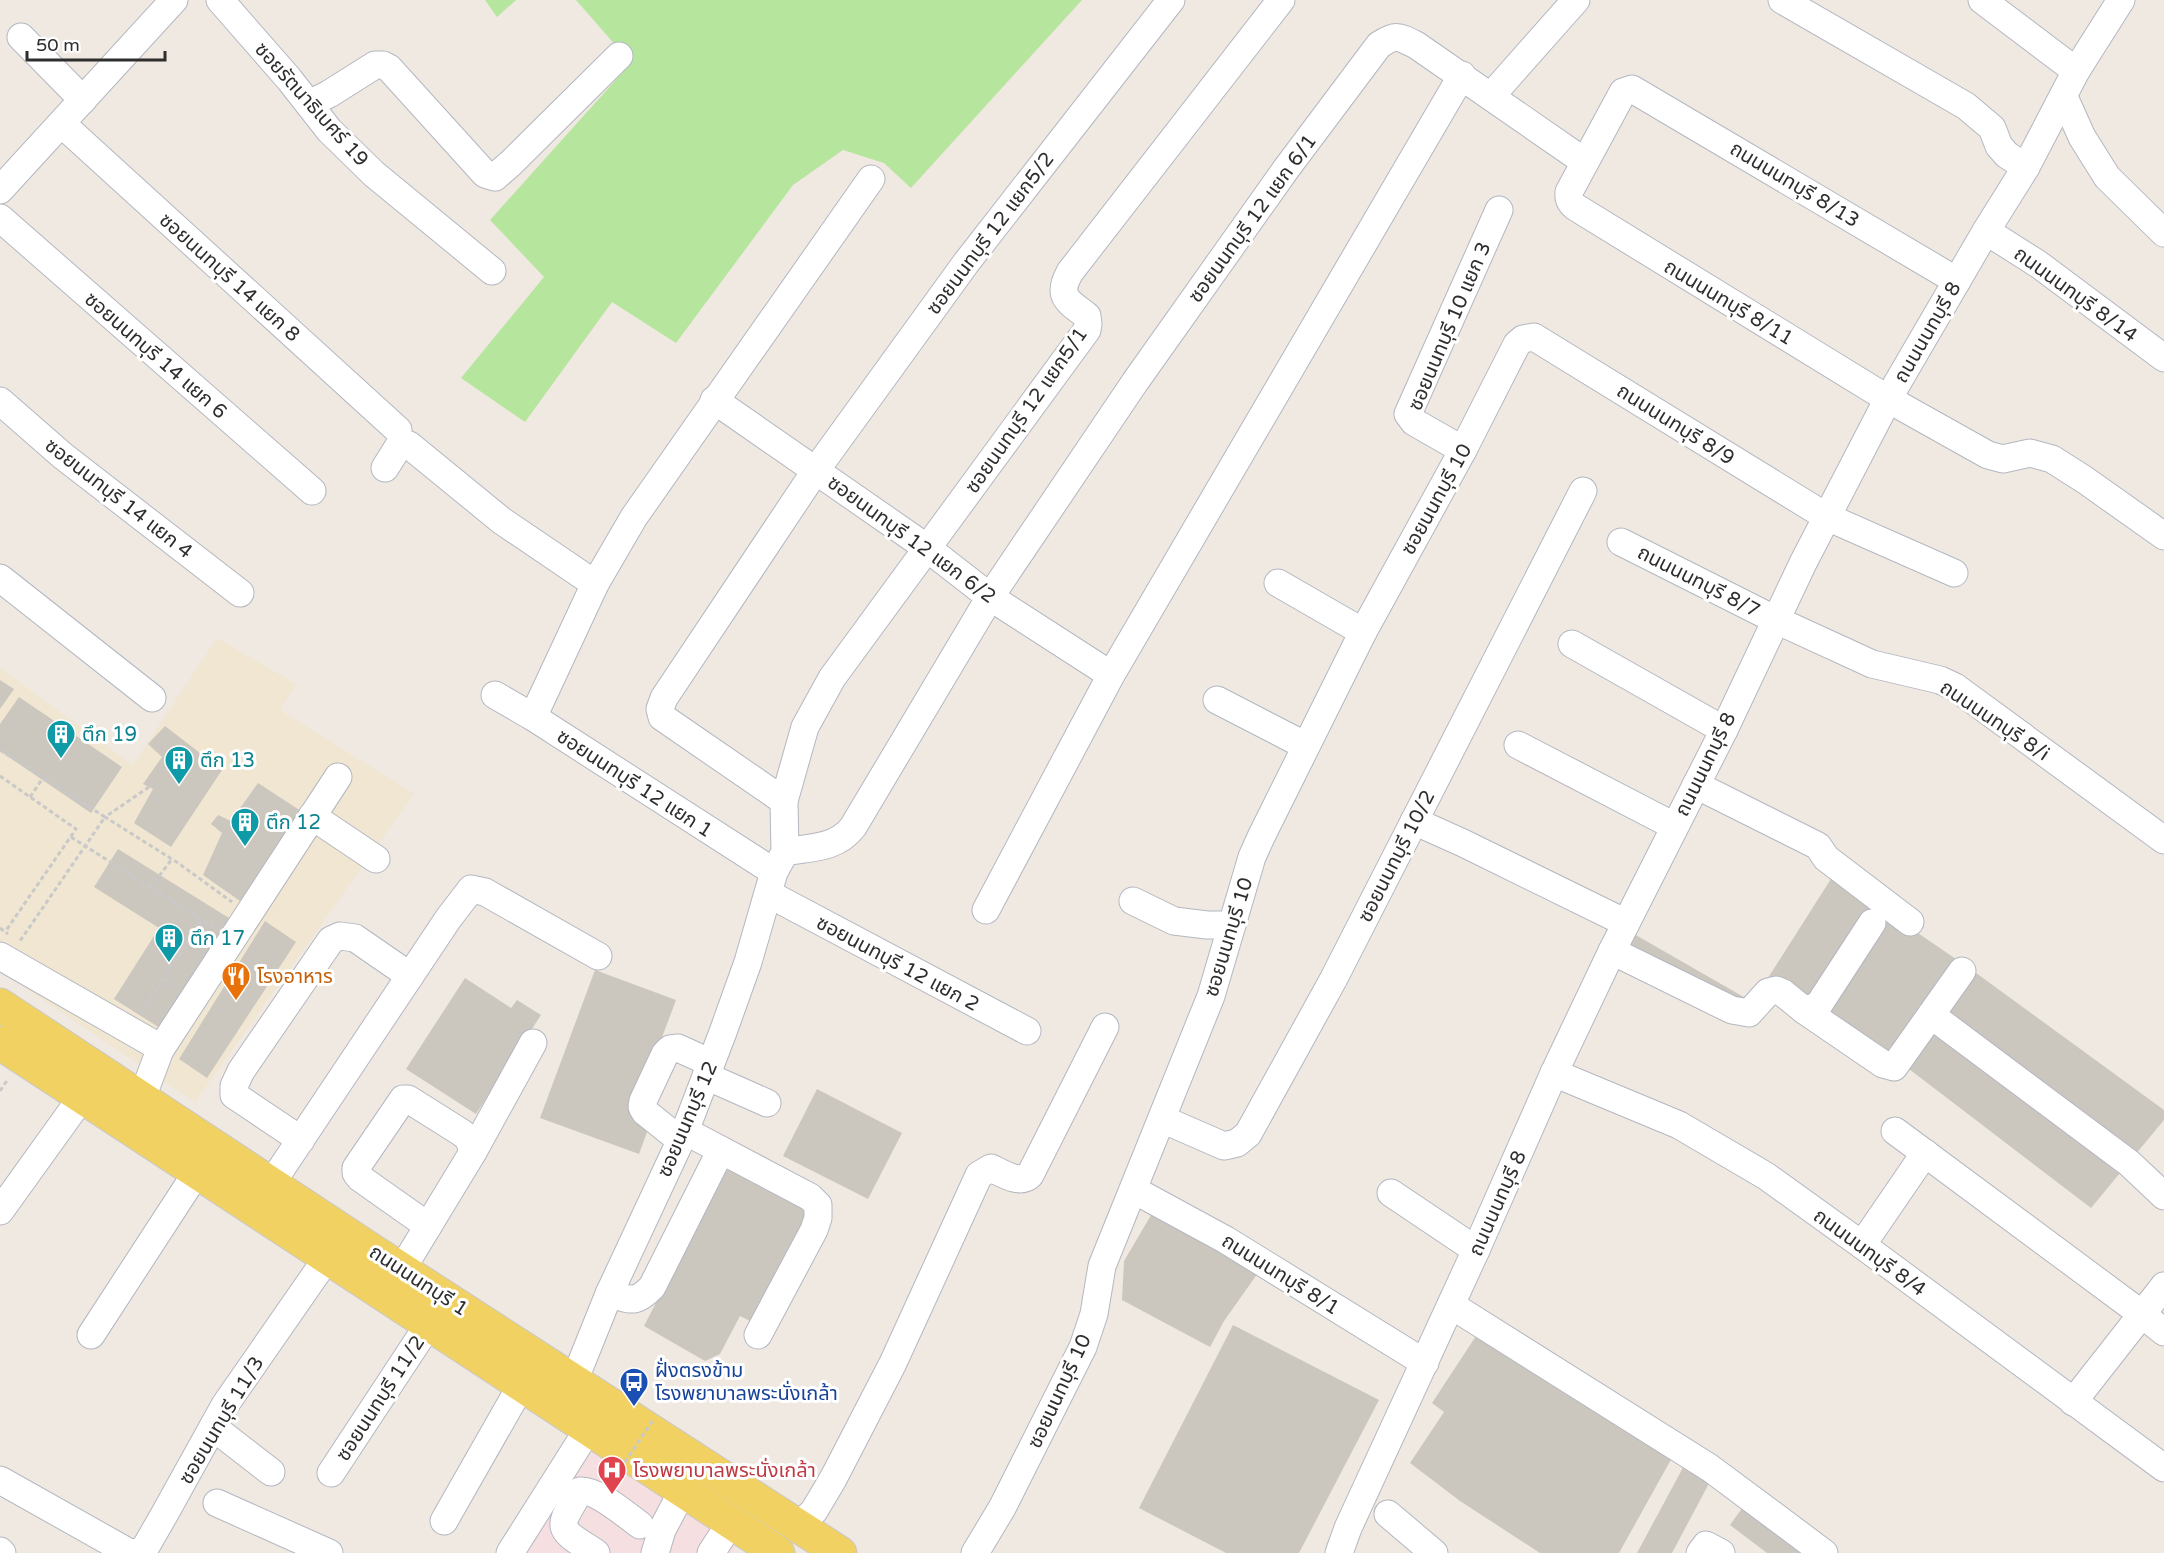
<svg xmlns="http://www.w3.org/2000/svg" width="2164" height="1553" font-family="'Varela Round','Noto Sans Thai',sans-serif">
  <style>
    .education { fill: #f0e6d1 }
    .medical { fill: #f5dfe0 }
    .green { fill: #b6e59e }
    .building { fill: #cbc7bf }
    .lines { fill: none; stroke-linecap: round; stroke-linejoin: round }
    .minor-casing { stroke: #b4b7c1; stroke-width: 29 }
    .major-casing { stroke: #c9c9c9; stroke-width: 35 }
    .path { stroke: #c9c9c9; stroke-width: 3; stroke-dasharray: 4.5 3; stroke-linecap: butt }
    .minor { stroke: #fff; stroke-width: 27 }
    .major { stroke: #f2d163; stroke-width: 33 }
    .path-bridge { stroke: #c9c9c9; stroke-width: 3; stroke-dasharray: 4.5 3; stroke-linecap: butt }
    .labels { text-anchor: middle; stroke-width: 6; stroke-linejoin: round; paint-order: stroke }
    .street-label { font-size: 20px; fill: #2e2e2e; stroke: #fff }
    .culture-label { font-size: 20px; fill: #0d838f; stroke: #fff; text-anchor: start }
    .food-label { font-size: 20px; fill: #c56008; stroke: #fff; text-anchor: start }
    .transit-label { font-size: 20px; fill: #164399; stroke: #fff; text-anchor: start }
    .health-label { font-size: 20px; fill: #be3a42; stroke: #fff; text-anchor: start }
  </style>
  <rect width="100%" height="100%" fill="#efe9e1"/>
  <path class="education" d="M217,638L296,684L280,710L414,794L195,1102L0,971V668L133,765Z"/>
  <path class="medical" d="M590,1447L738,1543L732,1553H521Z"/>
  <g class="green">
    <path d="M485,0H516L497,17Z"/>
    <path d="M576,0H1082L911,188L884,163L843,150L793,185L676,343L612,302L525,422L461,378L544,277L490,220L631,63Z"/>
  </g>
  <g class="building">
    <path d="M0,680L14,689L0,709Z"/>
    <path d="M19,697L122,767L91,813L0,751V724Z"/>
    <path d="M165,726L222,770L171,847L134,823L153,789L143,784L162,757L148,744Z"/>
    <path d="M258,783L301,811L240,901L203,875L222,833L211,824L218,815L231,821Z"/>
    <path d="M118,849L229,918L160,1028L114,999L159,928L94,887Z"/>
    <path d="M1836,871L1890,914L1972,970L2164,1110V1120L2091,1208L1909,1069L1896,1081L1787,1001L1779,999L1766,1012L1624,955L1634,934L1749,1000L1766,981Z"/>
    <path d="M265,921L296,942L207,1078L179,1059Z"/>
    <path d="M595,970L676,1000L632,1117L650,1124L639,1154L540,1118Z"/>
    <path d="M465,978L511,1008L517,1000L541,1015L476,1114L406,1069Z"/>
    <path d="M817,1089L902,1133L868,1199L783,1156Z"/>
    <path d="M736,1167L808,1203L814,1216L763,1317L750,1321L740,1316L720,1354L705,1361L644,1326L723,1172Z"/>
    <path d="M1157,1205L1260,1270L1224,1321L1210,1347L1122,1300L1124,1261Z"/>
    <path d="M1233,1325L1379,1400L1299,1553H1226L1139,1508Z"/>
    <path d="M1476,1336L1673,1456L1619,1553H1540L1460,1501L1410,1463L1444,1412L1432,1403Z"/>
    <path d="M1686,1462L1713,1476L1672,1553H1637Z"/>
    <path d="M1748,1500L1818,1553H1767L1730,1525Z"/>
  </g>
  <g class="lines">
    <g class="minor-casing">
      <g id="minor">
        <path d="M220,0L289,79L329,130L374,174L492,271"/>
        <path d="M1782,0L1966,106L1992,128L1999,146L2007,155L2026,167"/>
        <path d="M1982,0L2076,71"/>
        <path d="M21,37L83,100"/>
        <path d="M1491,96L1576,0"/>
        <path d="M2064,97L2082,137L2107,177L2164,233"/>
        <path d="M309,104L329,94L375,65H383L389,68L485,174L495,177L511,163L619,56"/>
        <path d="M62,124L398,430"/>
        <path d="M0,190L174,0"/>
        <path d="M0,218L312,491"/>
        <path d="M1986,231L2038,264L2164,358"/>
        <path d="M1957,281L1632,89L1623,92L1569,192C1568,200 1571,204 1577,208L1888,399L1988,455L2003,459L2030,453L2052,459L2085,480L2164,536"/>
        <path d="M714,400L927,548L990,597L1111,675"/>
        <path d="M0,401L63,456L240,593"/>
        <path d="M1463,450L1414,422L1408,414L1499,210"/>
        <path d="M385,468L400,444L404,443L409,445L502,521L595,584"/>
        <path d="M1621,542L1776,620L1872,664L1940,680L1955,687L2164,840"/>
        <path d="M0,578L152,698"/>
        <path d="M1278,583L1363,632"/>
        <path d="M1572,644L1724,730"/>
        <path d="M495,695L533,717L774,872"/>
        <path d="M1217,700L1306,746"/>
        <path d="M533,717L595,584L634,517L871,179"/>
        <path d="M1518,745L1674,826"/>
        <path d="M1696,785L1818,846L1826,858L1910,922"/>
        <path d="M784,801L662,717L660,709L664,698L816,470L966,263L1171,0"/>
        <path d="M312,816L376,859"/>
        <path d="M1414,821L1463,843L1626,923"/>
        <path d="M785,852C811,847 836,849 853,827L990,597L1135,382L1286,169L1379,45C1396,34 1398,36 1416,45L1585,162"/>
        <path d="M769,894L1027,1031"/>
        <path d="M1133,901L1174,921L1207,925H1232"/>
        <path d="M986,910L1111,675L1462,75"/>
        <path d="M1612,951L1732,1010L1749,1013L1768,992L1776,990L1783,993L1804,1010L1883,1064L1894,1067L1962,971"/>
        <path d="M0,956L152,1043L160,1050L142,1098"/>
        <path d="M1804,1010L1818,1006L1872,923"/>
        <path d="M1931,1015L2129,1163L2164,1196"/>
        <path d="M160,1050L338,777"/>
        <path d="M1554,1073L1679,1125L1766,1176L1862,1245L2164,1468"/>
        <path d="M706,1076L767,1103"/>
        <path d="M1162,1119L1224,1146L1237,1143L1248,1134L1333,980L1583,491"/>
        <path d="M685,1131L810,1197L818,1205V1218L814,1230L758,1335"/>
        <path d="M1895,1131L2143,1315L2164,1332"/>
        <path d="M301,1140L234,1095V1086L241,1071L331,940L340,936L355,938L410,976"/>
        <path d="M680,1140L645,1112L642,1107L643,1101L665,1054L670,1049L678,1048L711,1063"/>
        <path d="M271,1184L448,919L471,889L485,892L598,956"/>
        <path d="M1134,1190L1226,1240L1425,1363"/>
        <path d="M1391,1193L1476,1250"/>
        <path d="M0,1211L82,1097"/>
        <path d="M428,1226L360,1178L356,1173V1168L403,1099H408L462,1133L469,1139L473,1152"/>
        <path d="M1862,1245L1925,1153"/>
        <path d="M402,1269L473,1152L533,1043"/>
        <path d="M609,1294C631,1299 634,1305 652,1287L721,1150"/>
        <path d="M1451,1305L1710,1468L1824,1553"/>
        <path d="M91,1335L197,1172"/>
        <path d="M574,1381L609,1294L685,1131L723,1032L748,962L774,872L785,852L784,801L805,727L832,678L1087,330L1088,324L1087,316C1068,301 1056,297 1070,272L1281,0"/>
        <path d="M2073,1402L2164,1286"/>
        <path d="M213,1427L271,1472"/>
        <path d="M331,1473L429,1324"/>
        <path d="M0,1480L128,1552L136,1553"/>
        <path d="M217,1503L329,1553"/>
        <path d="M1388,1514L1434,1553"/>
        <path d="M444,1521L522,1384"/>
        <path d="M798,1526L814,1511L833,1479L893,1363L979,1175L991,1168C1002,1173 1020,1185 1030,1175L1105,1027"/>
        <path d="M0,1551L2,1553"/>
        <path d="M138,1553L145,1548L164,1515L225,1405L327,1258"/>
        <path d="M510,1553L589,1428"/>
        <path d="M596,1553C558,1528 555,1531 580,1491C596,1489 626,1515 640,1525"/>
        <path d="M655,1553L662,1530L683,1490"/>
        <path d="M711,1553L731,1522"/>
        <path d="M975,1553L1002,1508L1083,1347L1094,1314L1102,1266L1211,996L1252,857L1261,837L1363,632L1463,450L1517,344L1523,339L1534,337L1827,517L1954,573"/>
        <path d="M1339,1553L1348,1528L1476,1250L1554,1073L1612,951L1724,730L1803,563L1888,399L1986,231L2026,167L2076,71L2121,0"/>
        <path d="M1700,1553L1706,1545L1721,1553"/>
      </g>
    </g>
    <g class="major-casing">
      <g id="major">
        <path d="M0,1005L373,1251L840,1553"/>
        <path d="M0,1043L778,1553"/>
      </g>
    </g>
    <g class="path">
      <path d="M0,750L105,817L20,941"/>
      <path d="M0,776L76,829L5,932"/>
      <path d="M149,787L105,817L178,863L232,902"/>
      <path d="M30,797L43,778"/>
      <path d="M71,837L211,926H215"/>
      <path d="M150,888L172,859"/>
      <path d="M0,928L8,934"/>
      <path d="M164,979L175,986"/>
      <path d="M142,1013L202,920"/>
      <path d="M0,1091L8,1079"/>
    </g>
    <use href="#minor" class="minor"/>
    <use href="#major" class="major"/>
    <path class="path-bridge" d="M625,1462L653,1420"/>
  </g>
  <defs>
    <g id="building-pin" transform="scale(1.5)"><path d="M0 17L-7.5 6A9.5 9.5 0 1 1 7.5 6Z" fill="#0f9aa8" stroke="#fff"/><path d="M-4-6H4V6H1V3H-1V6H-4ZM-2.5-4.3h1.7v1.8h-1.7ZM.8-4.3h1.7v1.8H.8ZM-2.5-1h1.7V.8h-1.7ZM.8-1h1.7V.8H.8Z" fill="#fff"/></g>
    <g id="restaurant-pin" transform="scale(1.5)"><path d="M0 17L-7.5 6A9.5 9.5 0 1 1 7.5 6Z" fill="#e8710a" stroke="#fff"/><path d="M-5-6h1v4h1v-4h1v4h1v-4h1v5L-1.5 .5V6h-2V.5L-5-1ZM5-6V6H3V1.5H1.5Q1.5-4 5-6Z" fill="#fff"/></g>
    <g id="bus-pin" transform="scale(1.5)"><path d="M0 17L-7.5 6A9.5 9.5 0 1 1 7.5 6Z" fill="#1a4fb4" stroke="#fff"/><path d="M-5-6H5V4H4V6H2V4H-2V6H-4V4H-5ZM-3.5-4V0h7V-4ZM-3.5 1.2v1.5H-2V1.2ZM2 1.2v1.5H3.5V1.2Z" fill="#fff"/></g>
    <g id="hospital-pin" transform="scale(1.5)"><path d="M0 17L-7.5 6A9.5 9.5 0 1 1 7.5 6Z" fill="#e0444e" stroke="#fff"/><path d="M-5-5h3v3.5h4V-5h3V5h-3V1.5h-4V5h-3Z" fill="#fff"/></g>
  </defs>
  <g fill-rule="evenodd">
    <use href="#building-pin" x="61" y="734"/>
    <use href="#building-pin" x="179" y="760"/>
    <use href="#building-pin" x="245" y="822"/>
    <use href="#building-pin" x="169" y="938"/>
    <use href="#restaurant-pin" x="236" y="976"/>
    <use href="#bus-pin" x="634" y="1382"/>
    <use href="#hospital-pin" x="612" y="1470"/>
  </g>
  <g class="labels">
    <g class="street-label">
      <text transform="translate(312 104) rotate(48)" y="7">ซอยรัตนาธิเบศร์ 19</text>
      <text transform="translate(1795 184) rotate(31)" y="7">ถนนนนทบุรี 8/13</text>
      <text transform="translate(1252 218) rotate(-54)" y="7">ซอยนนทบุรี 12 แยก 6/1</text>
      <text transform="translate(990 233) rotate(-53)" y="7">ซอยนนทบุรี 12 แยก5/2</text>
      <text transform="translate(230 277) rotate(42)" y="7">ซอยนนทบุรี 14 แยก 8</text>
      <text transform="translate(2076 294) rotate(36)" y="7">ถนนนนทบุรี 8/14</text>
      <text transform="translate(1729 302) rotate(31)" y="7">ถนนนนทบุรี 8/11</text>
      <text transform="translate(1449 326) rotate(-67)" y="7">ซอยนนทบุรี 10 แยก 3</text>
      <text transform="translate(1927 332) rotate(-60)" y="7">ถนนนนทบุรี 8</text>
      <text transform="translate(156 355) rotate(41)" y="7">ซอยนนทบุรี 14 แยก 6</text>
      <text transform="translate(1026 410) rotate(-55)" y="7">ซอยนนทบุรี 12 แยก5/1</text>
      <text transform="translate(1676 424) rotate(32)" y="7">ถนนนนทบุรี 8/9</text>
      <text transform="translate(119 498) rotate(38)" y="7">ซอยนนทบุรี 14 แยก 4</text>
      <text transform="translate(1436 499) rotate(-61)" y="7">ซอยนนทบุรี 10</text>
      <text transform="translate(912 539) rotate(36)" y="7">ซอยนนทบุรี 12 แยก 6/2</text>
      <text transform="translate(1699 581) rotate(27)" y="7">ถนนนนทบุรี 8/7</text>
      <text transform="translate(1995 720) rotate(34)" y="7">ถนนนนทบุรี 8/i</text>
      <text transform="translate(1705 764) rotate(-64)" y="7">ถนนนนทบุรี 8</text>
      <text transform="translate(635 783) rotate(33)" y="7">ซอยนนทบุรี 12 แยก 1</text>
      <text transform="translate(1396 856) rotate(-63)" y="7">ซอยนนทบุรี 10/2</text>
      <text transform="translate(1228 937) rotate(-73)" y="7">ซอยนนทบุรี 10</text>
      <text transform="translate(898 963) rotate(28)" y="7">ซอยนนทบุรี 12 แยก 2</text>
      <text transform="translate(687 1119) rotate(-67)" y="7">ซอยนนทบุรี 12</text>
      <text transform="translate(1497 1203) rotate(-66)" y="7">ถนนนนทบุรี 8</text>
      <text transform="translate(1870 1252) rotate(36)" y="7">ถนนนนทบุรี 8/4</text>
      <text transform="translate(1281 1274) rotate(32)" y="7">ถนนนนทบุรี 8/1</text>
      <text transform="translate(419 1280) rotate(33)" y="7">ถนนนนทบุรี 1</text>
      <text transform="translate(1059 1391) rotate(-65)" y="7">ซอยนนทบุรี 10</text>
      <text transform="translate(380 1398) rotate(-57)" y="7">ซอยนนทบุรี 11/2</text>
      <text transform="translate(221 1420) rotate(-59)" y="7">ซอยนนทบุรี 11/3</text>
    </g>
    <g class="culture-label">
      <text x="82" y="741">ตึก 19</text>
      <text x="200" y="767">ตึก 13</text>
      <text x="266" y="829">ตึก 12</text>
      <text x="190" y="945">ตึก 17</text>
    </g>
    <g class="food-label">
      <text x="257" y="983">โรงอาหาร</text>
    </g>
    <g class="transit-label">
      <text x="655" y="1377">ฝั่งตรงข้าม<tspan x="655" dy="23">โรงพยาบาลพระนั่งเกล้า</tspan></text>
    </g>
    <g class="health-label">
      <text x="633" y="1477">โรงพยาบาลพระนั่งเกล้า</text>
    </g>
  </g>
  <path d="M27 51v9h138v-9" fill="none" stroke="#2e2e2e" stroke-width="3"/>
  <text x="36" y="51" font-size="18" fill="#2e2e2e" stroke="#ffffff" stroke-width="4.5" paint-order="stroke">50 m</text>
</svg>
